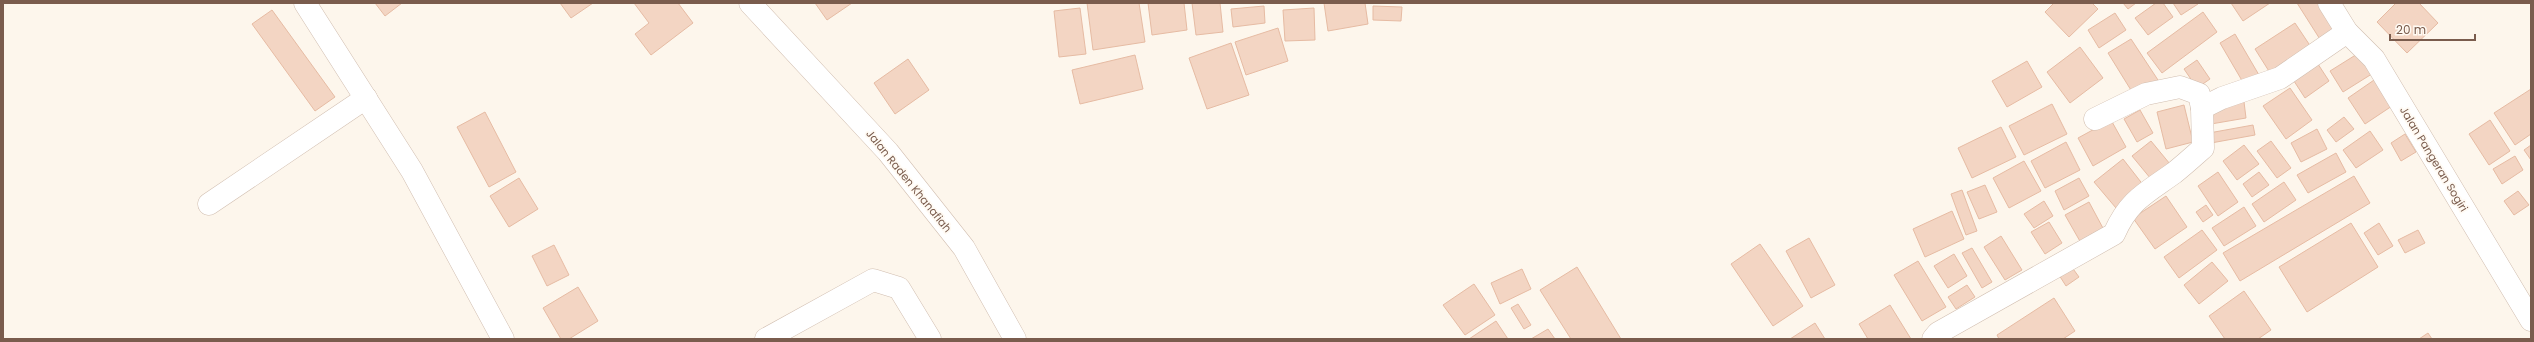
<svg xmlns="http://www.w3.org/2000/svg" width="2534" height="342" font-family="Poppins,sans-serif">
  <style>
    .building { fill: #f3d5c3; stroke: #e6bba3 }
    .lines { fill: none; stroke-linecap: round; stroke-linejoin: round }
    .minor-casing { stroke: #d1beb0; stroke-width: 23 }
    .minor { stroke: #fff; stroke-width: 22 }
    .labels { text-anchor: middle; stroke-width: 3.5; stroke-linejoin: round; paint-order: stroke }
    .street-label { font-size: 11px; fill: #7a5c4d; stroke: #fffaf3 }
  </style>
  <rect width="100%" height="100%" fill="#fdf6ec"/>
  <g class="building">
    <path d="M375,3H402L385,16Z"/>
    <path d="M560,3H593L571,18Z"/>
    <path d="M634,3H678L693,23L651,55L635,34L649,23Z"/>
    <path d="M815,3H852L827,20Z"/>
    <path d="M1087,3H1139L1145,42L1093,50Z"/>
    <path d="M1148,3H1184L1187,30L1152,35Z"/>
    <path d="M1192,3H1220L1223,32L1196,35Z"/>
    <path d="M1324,3H1365L1368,24L1328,31Z"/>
    <path d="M2054,3H2092L2098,9L2069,37L2045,12Z"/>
    <path d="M2123,3H2136L2128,9Z"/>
    <path d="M2156,3H2163L2173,17L2148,35L2135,18Z"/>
    <path d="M2173,3H2197L2198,4L2181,15Z"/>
    <path d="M2231,3H2270L2243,21Z"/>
    <path d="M2297,3H2323L2341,33L2323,44Z"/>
    <path d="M2396,3H2419L2438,23L2407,53L2377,22Z"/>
    <path d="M1264,6L1265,23L1233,27L1231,9Z"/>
    <path d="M1373,6L1402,7L1401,21L1373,20Z"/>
    <path d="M1080,8L1086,54L1059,57L1054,11Z"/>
    <path d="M1314,8L1315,40L1285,41L1283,10Z"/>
    <path d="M272,10L335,97L315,111L252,24Z"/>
    <path d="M2203,12L2217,32L2162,73L2147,53Z"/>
    <path d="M2115,13L2126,30L2099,48L2088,30Z"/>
    <path d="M2295,23L2313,50L2272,76L2255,49Z"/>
    <path d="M1278,28L1288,61L1246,75L1235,42Z"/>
    <path d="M2235,34L2259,75L2244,84L2220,43Z"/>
    <path d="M2131,39L2158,80L2134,95L2108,53Z"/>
    <path d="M1231,43L1249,95L1207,109L1189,58Z"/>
    <path d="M2080,47L2103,78L2070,103L2047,72Z"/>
    <path d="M2362,51L2375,72L2343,92L2330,71Z"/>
    <path d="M1135,55L1143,89L1080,104L1072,70Z"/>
    <path d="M908,59L929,90L895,114L874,83Z"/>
    <path d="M2197,60L2210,79L2197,88L2184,69Z"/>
    <path d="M2027,61L2042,87L2007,107L1992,81Z"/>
    <path d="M2316,61L2329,81L2305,98L2292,78Z"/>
    <path d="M2377,78L2395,104L2365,124L2348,98Z"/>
    <path d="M2290,88L2312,120L2286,139L2263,106Z"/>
    <path d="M2531,89V134L2515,145L2494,113Z"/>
    <path d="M2244,102L2246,118L2211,124L2209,108Z"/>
    <path d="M2052,104L2067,134L2024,155L2009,126Z"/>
    <path d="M2184,105L2193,142L2166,149L2157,112Z"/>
    <path d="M2140,110L2153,133L2137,142L2124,119Z"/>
    <path d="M485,112L516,172L489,187L457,127Z"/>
    <path d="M2344,117L2354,129L2336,142L2327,130Z"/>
    <path d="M2111,120L2126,147L2093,166L2078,138Z"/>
    <path d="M2490,120L2510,151L2489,165L2469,134Z"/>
    <path d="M2253,125L2255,135L2211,143L2209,133Z"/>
    <path d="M2001,127L2016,157L1972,178L1958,148Z"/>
    <path d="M2317,129L2327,149L2301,162L2291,143Z"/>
    <path d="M2370,131L2383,150L2356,168L2343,150Z"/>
    <path d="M2405,134L2416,152L2401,161L2391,143Z"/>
    <path d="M2151,141L2170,164L2151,179L2132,156Z"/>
    <path d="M2271,141L2291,168L2277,178L2257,151Z"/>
    <path d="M2066,142L2080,170L2045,188L2031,161Z"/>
    <path d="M2244,145L2259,164L2237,180L2223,161Z"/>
    <path d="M2531,145V160L2524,150Z"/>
    <path d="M2336,153L2346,172L2308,193L2297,175Z"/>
    <path d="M2515,156L2523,170L2502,184L2493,169Z"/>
    <path d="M2123,159L2144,186L2116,208L2094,182Z"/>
    <path d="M2024,161L2041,191L2009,208L1993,178Z"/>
    <path d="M2218,172L2238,202L2218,216L2198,186Z"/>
    <path d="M2259,172L2269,185L2252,197L2243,184Z"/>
    <path d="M2354,176L2370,203L2240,281L2223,253Z"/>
    <path d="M519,178L538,209L509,227L490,196Z"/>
    <path d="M2079,178L2089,196L2064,210L2055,191Z"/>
    <path d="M2284,182L2296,200L2264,222L2252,204Z"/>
    <path d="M1985,185L1997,212L1979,219L1967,192Z"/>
    <path d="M1962,190L1977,231L1966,235L1951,194Z"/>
    <path d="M2518,191L2529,205L2514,215L2504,201Z"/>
    <path d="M2166,196L2187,227L2155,249L2133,218Z"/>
    <path d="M2044,201L2053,216L2034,228L2024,214Z"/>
    <path d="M2089,202L2104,230L2081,243L2065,215Z"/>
    <path d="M2206,205L2213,215L2203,222L2196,212Z"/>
    <path d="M2244,207L2256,226L2224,246L2212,228Z"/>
    <path d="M1952,211L1964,239L1925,257L1913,229Z"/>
    <path d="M2049,222L2062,243L2045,254L2031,232Z"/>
    <path d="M2351,223L2378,267L2307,312L2279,267Z"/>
    <path d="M2379,223L2393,246L2378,255L2364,233Z"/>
    <path d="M2202,230L2217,250L2179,278L2164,257Z"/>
    <path d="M2418,230L2425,243L2405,253L2398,240Z"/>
    <path d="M2001,236L2022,270L2005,280L1984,247Z"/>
    <path d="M1809,238L1835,285L1811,298L1786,251Z"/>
    <path d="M1760,244L1803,306L1773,326L1731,264Z"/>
    <path d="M554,245L569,275L547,286L532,256Z"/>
    <path d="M1972,248L1992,282L1982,288L1962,253Z"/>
    <path d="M1954,254L1967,276L1948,288L1934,266Z"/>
    <path d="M1918,261L1946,307L1922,321L1894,275Z"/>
    <path d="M2212,262L2228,281L2199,304L2184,285Z"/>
    <path d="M2071,266L2079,277L2066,286L2059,275Z"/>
    <path d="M1577,267L1621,339H1571L1540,290Z"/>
    <path d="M1522,269L1531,289L1500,304L1491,283Z"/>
    <path d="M1474,284L1495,315L1465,335L1443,305Z"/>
    <path d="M1967,285L1975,297L1956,309L1948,297Z"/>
    <path d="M578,287L598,321L569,339H561L543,308Z"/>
    <path d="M2244,291L2271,330L2258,339H2225L2209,316Z"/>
    <path d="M2054,298L2075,331L2063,339H1999L1997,335Z"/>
    <path d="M1518,304L1531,325L1524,329L1511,308Z"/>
    <path d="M1890,305L1911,339H1868L1859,324Z"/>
    <path d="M1496,321L1508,339H1469Z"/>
    <path d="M1815,323L1825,339H1790Z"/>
    <path d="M1548,329L1555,339H1531Z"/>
    <path d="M2428,333L2432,339H2419Z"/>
  </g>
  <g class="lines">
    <g class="minor-casing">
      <g id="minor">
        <path d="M305,3L412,171L503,339"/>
        <path d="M750,3L888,152L964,248L1015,339"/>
        <path d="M2329,3L2347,32L2374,59L2531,320"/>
        <path d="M2095,119L2146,94L2180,87L2199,94L2202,108L2222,98L2280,78L2347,32"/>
        <path d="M209,204L366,98"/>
        <path d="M766,339L873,280L899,288L930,339"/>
        <path d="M1933,339L1938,333L2114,234C2129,200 2146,193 2174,173C2184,165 2194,156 2203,148L2202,108"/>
      </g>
    </g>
    <use href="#minor" class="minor"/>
  </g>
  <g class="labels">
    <g class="street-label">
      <text transform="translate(2434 159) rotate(59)" y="4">Jalan Pangeran Sogiri</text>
      <text transform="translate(909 181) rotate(51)" y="4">Jalan Raden Khanafiah</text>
    </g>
  </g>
  <rect width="2534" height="342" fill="none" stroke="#7a5c4d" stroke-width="8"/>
  <path d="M2390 34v6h85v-6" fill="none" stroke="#7a5c4d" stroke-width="2"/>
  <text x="2396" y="34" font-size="12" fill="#7a5c4d" stroke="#fffaf3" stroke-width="3" paint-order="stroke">20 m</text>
</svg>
